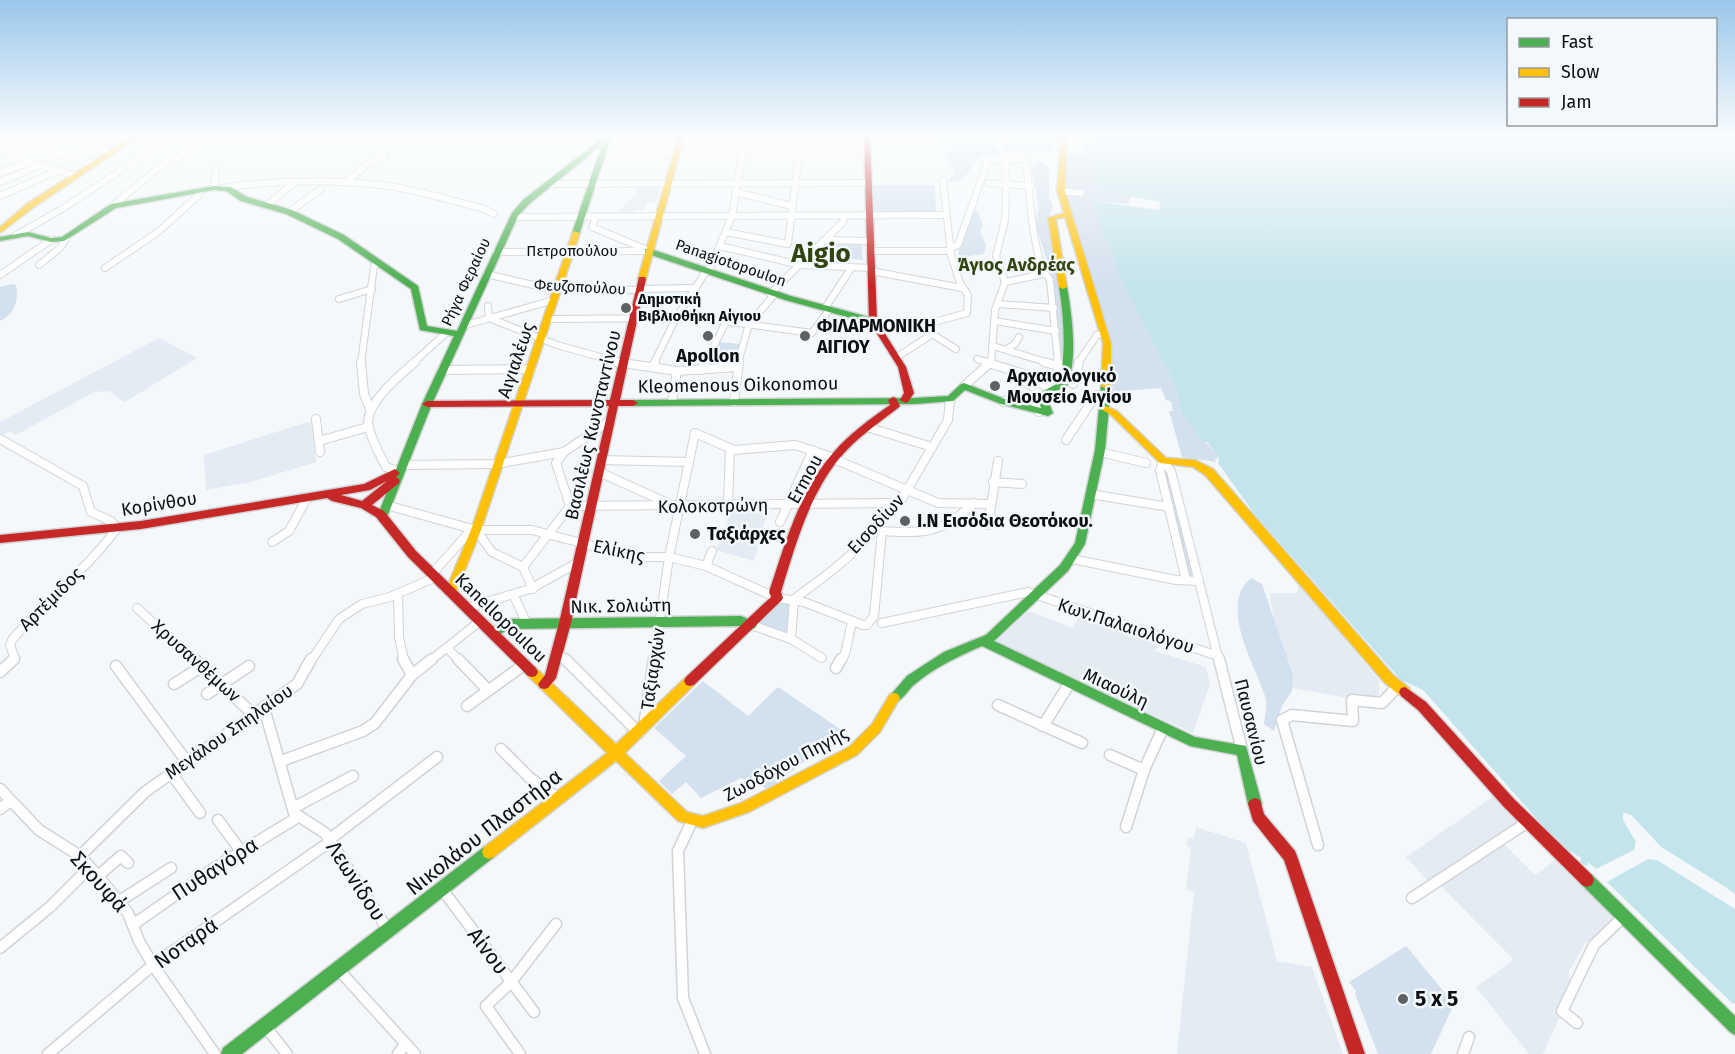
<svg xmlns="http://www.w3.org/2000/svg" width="1735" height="1054" font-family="'Fira Sans',sans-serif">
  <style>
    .built { fill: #e4ebf3 }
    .green { fill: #d3e0ee }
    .water { fill: #c4e4ec }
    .pier { fill: #f5f8fb }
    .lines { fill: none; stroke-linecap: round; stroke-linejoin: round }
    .street-far2-casing { stroke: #d1d3d6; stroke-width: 8 }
    .street-far1-casing { stroke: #d1d3d6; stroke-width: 10 }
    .street-casing { stroke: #d1d3d6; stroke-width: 13 }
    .fast-casing { stroke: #d1d3d6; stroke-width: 3 }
    .slow-casing { stroke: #d1d3d6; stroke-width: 3 }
    .jam-casing { stroke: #d1d3d6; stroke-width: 3 }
    .street-far2 { stroke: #fefefe; stroke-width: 6 }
    .street-far1 { stroke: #fefefe; stroke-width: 8 }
    .street { stroke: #fefefe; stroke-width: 10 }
    .fast { fill: #4caf50; fill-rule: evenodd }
    .slow { fill: #ffc107; fill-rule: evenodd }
    .jam { fill: #c62828; fill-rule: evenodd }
    .poi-dot { fill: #5e6164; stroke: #f3f8fd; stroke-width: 2 }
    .labels { text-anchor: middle; stroke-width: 5; stroke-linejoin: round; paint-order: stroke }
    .far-street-label { font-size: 15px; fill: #0d0f12; stroke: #f3f8fd }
    .far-poi-label { font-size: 15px; font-weight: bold; fill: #0d0f12; stroke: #f3f8fd; text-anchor: start }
    .far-quarter-label { font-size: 18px; font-weight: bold; fill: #324511; stroke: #f3f8fd }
    .poi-label { font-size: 18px; font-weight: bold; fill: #0d0f12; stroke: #f3f8fd; text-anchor: start }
    .street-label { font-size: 18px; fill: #0d0f12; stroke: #f3f8fd }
    .near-street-label { font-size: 21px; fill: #0d0f12; stroke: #f3f8fd }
    .near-poi-label { font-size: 21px; font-weight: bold; fill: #0d0f12; stroke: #f3f8fd; text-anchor: start }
    .far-town-label { font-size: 26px; font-weight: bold; fill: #324511; stroke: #f3f8fd }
  </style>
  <rect width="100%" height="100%" fill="#f5f8fb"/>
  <g class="built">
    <path d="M641,186H661L656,203H646L644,210H635L633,215H617Z"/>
    <path d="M159,338L197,358L125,402L109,391L94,392L16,435L9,432L0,436V422Z"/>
    <path d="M311,421L316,462L251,482L206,490L204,455Z"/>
    <path d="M768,508L754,561L716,550L732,509Z"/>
    <path d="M1298,583L1379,680V697L1359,700L1292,688L1280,649L1269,593H1298Z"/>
    <path d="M1029,611L1073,628L1080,614L1158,640L1155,651L1206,667L1210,684L1193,733L1089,686L1087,689L998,647L996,641Z"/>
    <path d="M1494,796L1521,823L1429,882L1406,857Z"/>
    <path d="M1196,827L1246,843L1277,961L1312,967L1343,1054H1177L1194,892L1186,889L1191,848L1187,846L1188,837L1194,839Z"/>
    <path d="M1504,844L1535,875L1558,858L1616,916L1585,944L1569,971L1570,983L1555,1012L1560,1016L1543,1054H1529L1476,987L1514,960L1441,886Z"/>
  </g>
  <g class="green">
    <path d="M934,137H1062V144H1054V151H1005V155L980,156C967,171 967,183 946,183L953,175L954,167L944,154L955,149Z"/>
    <path d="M1066,137H1093L1097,186L1131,196L1128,204L1093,201L1122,281L1176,387L1181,412L1219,458L1215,459L1216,462L1182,457L1169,411H1173L1171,401L1166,400L1161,388L1112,392L1108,328L1064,189L1067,153L1083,154V140Z"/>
    <path d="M1039,161L1049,167V199L1053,204L1049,218L1068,326L1066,361H1062L1052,276L1035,224L1039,208L1031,166Z"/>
    <path d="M871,185H935L936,214H871Z"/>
    <path d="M973,208L978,212L983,226L980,231L986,245L984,254L961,257L958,254Z"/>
    <path d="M826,242H862L863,260L851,259L848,266L803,264Z"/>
    <path d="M11,284L16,285C19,300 15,314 0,321V287Z"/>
    <path d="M719,342L740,344L734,366L706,367Z"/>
    <path d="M1160,470L1171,471L1199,581L1186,580Z"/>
    <path d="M1251,578L1262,584L1293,675L1292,691L1282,706L1274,731L1264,724C1265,715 1268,704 1265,696C1255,666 1218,605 1251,578Z"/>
    <path d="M779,602L791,603L788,633L756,626Z"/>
    <path d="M703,681L748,716L778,687L840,729L800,765L768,789L741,778L701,798L686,782L672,794L659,781L686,756L654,728Z"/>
    <path d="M1406,946L1454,1004L1431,1054H1378L1355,994L1356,991L1349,982Z"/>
  </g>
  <g class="water">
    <path d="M1093,137H1735V894L1661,847L1631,815L1623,813V820L1636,842L1634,850L1596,869L1588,862V866L1580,863L1581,858L1559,844L1423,690L1401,680L1256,516L1218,463L1219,458L1207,442H1203L1181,412L1176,387L1122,281L1092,201L1159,210L1161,202L1105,192L1100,186L1097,187Z"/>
    <path d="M1648,859L1657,860L1735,909V1003L1733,1004L1607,882Z"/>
  </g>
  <path class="pier" d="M1623,813L1631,815L1661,847L1727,888L1735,897L1665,853L1625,815L1626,825Z"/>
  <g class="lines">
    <g class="street-far2-casing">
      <g id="street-far2">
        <path d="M98,137L125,144"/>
        <path d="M13,140L94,164"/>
        <path d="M76,142L113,152"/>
        <path d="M0,147L30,162L76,176"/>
        <path d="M37,148L52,141"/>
        <path d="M589,152H868"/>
        <path d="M0,173L30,162"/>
        <path d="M0,182L41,165"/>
        <path d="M345,183L365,166L385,156"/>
        <path d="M988,183L1031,186"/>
        <path d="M548,184L868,183"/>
        <path d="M214,188L216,170"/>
        <path d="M222,188C273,180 336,179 388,186C419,190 451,201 482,208L494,214"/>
        <path d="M1061,191L1081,193"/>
        <path d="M735,192L792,206"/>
        <path d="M0,196L57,171"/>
        <path d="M267,205L294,183"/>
        <path d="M111,207L160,167L195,148"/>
        <path d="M289,212L321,189"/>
        <path d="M513,217L946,215"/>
        <path d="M596,217L592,227L645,249"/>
        <path d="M726,232L788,244L801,137"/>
        <path d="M16,235L62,209L171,137"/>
        <path d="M824,240L870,241"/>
        <path d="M720,246L800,265L871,268"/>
        <path d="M950,248L958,245L988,160L1026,159C1030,190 1031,258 1050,280L1058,363"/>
        <path d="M871,251H950"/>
        <path d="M496,252L648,251"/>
        <path d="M39,265L60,248L66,239"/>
        <path d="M105,268L158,232L198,196L200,191"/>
        <path d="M709,271L732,216L745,137"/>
        <path d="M871,271L962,288"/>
        <path d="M486,274L546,288L640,290"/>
        <path d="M0,275L51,240"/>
        <path d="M1005,282L1044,274"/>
        <path d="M640,289L693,288"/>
        <path d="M770,294L843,222L844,216"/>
        <path d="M339,299L372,289"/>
        <path d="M998,304L1054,308"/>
        <path d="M488,306L489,318L557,345L622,363"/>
        <path d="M825,308L852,267"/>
        <path d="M678,315L812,333L829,310"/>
        <path d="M548,319L676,318"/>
        <path d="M873,321L927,324L967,313L968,295L960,283L951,255L943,180"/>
        <path d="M995,321L1056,331"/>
        <path d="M916,324L956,349"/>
        <path d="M462,326L554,300"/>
        <path d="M993,346L1049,363"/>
        <path d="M1007,349L1015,344L1019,337"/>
        <path d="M897,357L931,335"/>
        <path d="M977,359L990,363"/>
        <path d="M361,363L374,266L378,262"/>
        <path d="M413,363L446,333"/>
        <path d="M654,363L676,318L707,270"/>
        <path d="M705,363L726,322"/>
        <path d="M738,363L749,324L774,295"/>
        <path d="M991,363L995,310L1005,282L996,256L1005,220L1006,191L1005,155L998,145L1011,137"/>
        <path d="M1078,363L1097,335L1105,333"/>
      </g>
    </g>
    <g class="street-far1-casing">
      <g id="street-far1">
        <path d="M361,362L364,394L370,409"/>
        <path d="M616,362L677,371L737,367"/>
        <path d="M985,362L1034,377L1047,388"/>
        <path d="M1044,362L1058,366"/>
        <path d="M652,367L655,362"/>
        <path d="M442,370L531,369"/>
        <path d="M701,370L705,362"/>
        <path d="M1045,384L1056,382L1059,378L1058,362"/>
        <path d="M1073,384L1079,362"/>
        <path d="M964,386L991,362"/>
        <path d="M672,402L677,371"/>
        <path d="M734,402L739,362"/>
        <path d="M1004,402L1020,390L1033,397L1039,412"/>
        <path d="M316,419L320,452"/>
        <path d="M867,427L932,447"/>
        <path d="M0,439L83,486L91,512L111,521L117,528C87,570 45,600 12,640L10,645L15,659L13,661"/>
        <path d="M1066,440L1096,395H1106"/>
        <path d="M319,441L368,427"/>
        <path d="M564,452L556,463L570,506"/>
        <path d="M1100,452L1146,463"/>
        <path d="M834,459L938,503L990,504"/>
        <path d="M602,460L689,462"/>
        <path d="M1163,461L1171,471L1219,661"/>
        <path d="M1163,461L1160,470L1186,580"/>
        <path d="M402,465L497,464L564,452L611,420"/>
        <path d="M397,471L386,467C380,455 372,441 369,428C362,406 399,376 415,362"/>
        <path d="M599,472L672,505"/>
        <path d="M993,482L1022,484"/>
        <path d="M1090,494L1169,507"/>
        <path d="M386,505L476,530H532L634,557H669L706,566L777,598L804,602L863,625H867L874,616L882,531L877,527"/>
        <path d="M728,505L730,448"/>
        <path d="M570,506L893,503"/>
        <path d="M780,522L813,450"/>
        <path d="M988,525L998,461"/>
        <path d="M476,530L492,552L523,567L533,589"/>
        <path d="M882,531C924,534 943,533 974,503"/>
        <path d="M272,542L289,531L307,498"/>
        <path d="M1072,559L1176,580L1199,581"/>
        <path d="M706,566L712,551"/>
        <path d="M523,567L570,506"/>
        <path d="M432,574L472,529"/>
        <path d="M398,594L399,637L404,661"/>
        <path d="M514,596L527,624"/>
        <path d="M794,599C823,578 856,554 879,525C886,515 887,506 900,502L948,420L950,399"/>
        <path d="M137,608L195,661"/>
        <path d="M467,608L530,589L579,562"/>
        <path d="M882,623L1028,592L1218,656"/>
        <path d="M751,625L791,639L794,599"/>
        <path d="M791,639L822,658"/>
        <path d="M448,649L460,661"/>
        <path d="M557,652L566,661"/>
        <path d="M311,661L339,619L362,604L390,597L436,577"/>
        <path d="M430,661L480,621"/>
        <path d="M654,661L669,557L695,433L734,450L795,445L835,458"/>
        <path d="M841,661L845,654L852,622"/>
      </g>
    </g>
    <g class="street-casing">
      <g id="street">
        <path d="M194,659L254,715"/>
        <path d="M403,659L412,675"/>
        <path d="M458,659L488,690"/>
        <path d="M565,659L639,733"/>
        <path d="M1219,659L1242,750"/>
        <path d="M116,666L187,762"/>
        <path d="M836,668L841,659"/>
        <path d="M0,672L14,659"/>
        <path d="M174,684L203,666"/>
        <path d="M207,694L249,666"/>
        <path d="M998,705L1082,743"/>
        <path d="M467,706L525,664"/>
        <path d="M264,708L294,813L325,833L388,930"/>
        <path d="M644,726L654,659"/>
        <path d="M1043,726L1069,684"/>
        <path d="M501,749L530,778L559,799"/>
        <path d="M1110,755L1144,770"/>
        <path d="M281,761L363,731L375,723L412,675L432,659"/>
        <path d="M171,773L200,813"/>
        <path d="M0,789L39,830L80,856L98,876L128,913L139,941L153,965L215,1054"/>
        <path d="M293,808L353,776"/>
        <path d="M0,809L10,801"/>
        <path d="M218,820L241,851"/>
        <path d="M692,821L678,851L683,998L705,1054"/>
        <path d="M1126,827L1144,770L1163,728"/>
        <path d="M330,839L437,757"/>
        <path d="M1318,845L1282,720L1292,715L1353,721L1352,700L1382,703L1398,686"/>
        <path d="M80,856L145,792L297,684L311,659"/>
        <path d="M98,876L121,856L128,863"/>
        <path d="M442,889L534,1012"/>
        <path d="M1412,898L1528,822"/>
        <path d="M118,902L171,868"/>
        <path d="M134,924L213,869L298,817"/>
        <path d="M0,948L50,907L89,868"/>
        <path d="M338,969L415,1054"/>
        <path d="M1577,1023L1562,1011L1594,945L1623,917"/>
        <path d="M265,1026L287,1054"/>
        <path d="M48,1054L153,965L331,841"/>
        <path d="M398,1054L405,1044"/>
        <path d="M520,1054L486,1006L511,982L556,924"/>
        <path d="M1463,1054L1469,1037"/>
      </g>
    </g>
    <g class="fast-casing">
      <g id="fast">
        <path d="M604,137H611L579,235L572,233L602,145L529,204L518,216L432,404L387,517L382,521L377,517L422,404L454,336L420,330L411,289L338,239L286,214L241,201L226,191L214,190L116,208L64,241L51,242L28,236L0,241V237L28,232L51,238L62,237L111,204L214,186L231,187L247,197L292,210L344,235L418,286L427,326L457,331L512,213L523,200Z"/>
        <path d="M645,249H651L791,296L876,319L877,321L873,324L785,300L645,253Z"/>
        <path d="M1060,285H1063L1067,287C1072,316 1078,358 1067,386L1046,396L1053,413L1048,416L1001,404L965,390L953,401L915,404L633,406L628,403L633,400L915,398L948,396L961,384L964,383L1007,400L1041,408L1036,395L1060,382C1066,350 1064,319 1059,287Z"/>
        <path d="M1106,383L1111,386L1105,450L1085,544L1068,571L994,641L1195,737L1246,746L1262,804L1260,808L1255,810L1250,808L1248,804L1237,755L1190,746L982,646C959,656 935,667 915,684C907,690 901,705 890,702L888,698L907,676L944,652L986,635L1060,565L1075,543L1095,450L1101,386Z"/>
        <path d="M741,616L755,622L757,625L755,628L751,630L740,626L510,629L492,638L488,636L486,633L488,630L508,619Z"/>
        <path d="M489,845L494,847L496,852L494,857L242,1054H221L223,1048L484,847Z"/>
        <path d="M1587,873L1592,875L1735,1016V1035L1730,1032L1582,885L1580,880L1582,875Z"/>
      </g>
    </g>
    <g class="slow-casing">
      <g id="slow">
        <path d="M131,137H139L34,207L0,233V227L28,203Z"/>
        <path d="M678,137H684L646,279L645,281H639L638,279Z"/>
        <path d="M1061,137H1067L1065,191L1111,343V386L1106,389L1101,386L1103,343L1065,217L1056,219L1067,287L1063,289L1059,287L1048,218L1064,213L1057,191Z"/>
        <path d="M573,231L580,233L481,530L455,595H447L445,592L471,530Z"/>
        <path d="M1106,406L1117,411L1166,458L1195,460L1213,469L1393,675L1409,688L1411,692L1409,696C1400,699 1392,688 1385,683L1205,475L1193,467L1160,463L1111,415L1101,409Z"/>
        <path d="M532,667L536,668L616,744L686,677L690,676L694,677L696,681L694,685L625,753L687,812L703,816L741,803L849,747L872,724L890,694L894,693L898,694L900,698L880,732L857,755L749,812L703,828L678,821L616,761L494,857L489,859L484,857L482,852L484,847L607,753L528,676L526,672L528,668Z"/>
      </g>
    </g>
    <g class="jam-casing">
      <g id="jam">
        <path d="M864,137H870L877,321L906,367L914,393L908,402L905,403L900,400L904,393L898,367L869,321Z"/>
        <path d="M639,277H645L646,279L620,400H633L638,403L633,406H618L571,623L556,678L548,688L544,689L540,688L538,684L545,675L559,623L609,406L427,407L422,404L427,401L610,400Z"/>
        <path d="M893,397L896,398L900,406L898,408C877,424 855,439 838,460C808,498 795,547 781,592L783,598L781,601L694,685L690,686L686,685L684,681L686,677L771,597L769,592C785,544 799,492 833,453C849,434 870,419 890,405L888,400Z"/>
        <path d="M395,469L400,473L396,477L400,480L399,483L372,505L384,511L416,551L536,668L538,672L536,676L532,677L528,676L408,557L376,517L361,508L332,501L327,498L141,529L0,543V535L141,521L364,484ZM387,481L362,501L341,495L370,490Z"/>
        <path d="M1405,687L1426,702L1514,799L1592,875L1594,880L1592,885L1587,887L1582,885L1504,807L1418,710L1401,696L1399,692L1401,688Z"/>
        <path d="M1255,798L1260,800L1264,814L1295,851L1297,856L1365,1054H1349L1284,860L1253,821L1248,804L1250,800Z"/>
      </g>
    </g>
    <use href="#street-far2" class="street-far2"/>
    <use href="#street-far1" class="street-far1"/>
    <use href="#street" class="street"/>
    <use href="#fast" class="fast"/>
    <use href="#slow" class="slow"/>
    <use href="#jam" class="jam"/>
  </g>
  <linearGradient id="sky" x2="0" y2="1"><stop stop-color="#99c7ea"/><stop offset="0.48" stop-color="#fafcfd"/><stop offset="1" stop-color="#fafcfd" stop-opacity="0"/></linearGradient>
  <rect width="1735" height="285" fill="url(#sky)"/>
  <g class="poi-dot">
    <circle cx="626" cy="308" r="6"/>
    <circle cx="708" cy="336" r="6"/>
    <circle cx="805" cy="336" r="6"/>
    <circle cx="995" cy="386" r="6"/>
    <circle cx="905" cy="521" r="6"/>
    <circle cx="695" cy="534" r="6"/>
    <circle cx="1403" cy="999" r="6"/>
  </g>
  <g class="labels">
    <g class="far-street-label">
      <text x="572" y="256">Πετροπούλου</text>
      <text transform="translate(731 263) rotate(19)" y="5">Panagiotopoulon</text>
      <text transform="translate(466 282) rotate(-65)" y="5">Ρήγα Φεραίου</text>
      <text transform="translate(580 287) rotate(3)" y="5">Φευζοπούλου</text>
    </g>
    <g class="far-poi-label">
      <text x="638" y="304">Δημοτική<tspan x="638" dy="17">Βιβλιοθήκη Αίγιου</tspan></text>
    </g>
    <g class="far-quarter-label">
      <text x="1016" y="271">Άγιος Ανδρέας</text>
    </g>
    <g class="poi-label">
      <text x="817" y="332">ΦΙΛΑΡΜΟΝΙΚΗ<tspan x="817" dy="21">ΑΙΓΙΟΥ</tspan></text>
      <text x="708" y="362" text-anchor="middle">Apollon</text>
      <text x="1007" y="382">Αρχαιολογικό<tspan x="1007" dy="21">Μουσείο Αιγίου</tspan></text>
      <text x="917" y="527">Ι.Ν Εισόδια Θεοτόκου.</text>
      <text x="707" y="540">Ταξιάρχες</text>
    </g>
    <g class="street-label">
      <text transform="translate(516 360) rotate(-71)" y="6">Αιγιαλέως</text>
      <text transform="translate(738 385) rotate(-1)" y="6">Kleomenous Oikonomou</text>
      <text transform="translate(593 425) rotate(-77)" y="6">Βασιλέως Κωνσταντίνου</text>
      <text transform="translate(805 479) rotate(-61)" y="6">Ermou</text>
      <text transform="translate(159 504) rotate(-9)" y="6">Κορίνθου</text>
      <text transform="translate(713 506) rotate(-1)" y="6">Κολοκοτρώνη</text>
      <text transform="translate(876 524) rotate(-47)" y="6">Εισοδίων</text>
      <text transform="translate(619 551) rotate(12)" y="6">Ελίκης</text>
      <text transform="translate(51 599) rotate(-45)" y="6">Αρτέμιδος</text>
      <text transform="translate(621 606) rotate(-1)" y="6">Νικ. Σολιώτη</text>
      <text transform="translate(501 618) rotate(44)" y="6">Kanellopoulou</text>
      <text transform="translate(1126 626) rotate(18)" y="6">Κων.Παλαιολόγου</text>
      <text transform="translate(196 661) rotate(42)" y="6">Χρυσανθέμων</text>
      <text transform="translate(653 669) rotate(-82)" y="6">Ταξιαρχών</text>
      <text transform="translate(1116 688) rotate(25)" y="6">Μιαούλη</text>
      <text transform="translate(1251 722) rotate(76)" y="6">Παυσανίου</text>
      <text transform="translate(229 732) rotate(-35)" y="6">Μεγάλου Σπηλαίου</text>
      <text transform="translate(786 764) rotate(-28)" y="6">Ζωοδόχου Πηγής</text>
    </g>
    <g class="near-street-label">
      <text transform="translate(484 832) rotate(-38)" y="7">Νικολάου Πλαστήρα</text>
      <text transform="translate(215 869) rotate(-33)" y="7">Πυθαγόρα</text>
      <text transform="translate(356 881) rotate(57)" y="7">Λεωνίδου</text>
      <text transform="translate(99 882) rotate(48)" y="7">Σκουφά</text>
      <text transform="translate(186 943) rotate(-35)" y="7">Νοταρά</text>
      <text transform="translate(488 951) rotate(53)" y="7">Αίνου</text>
    </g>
    <g class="near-poi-label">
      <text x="1415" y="1006">5 x 5</text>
    </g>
    <g class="far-town-label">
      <text x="821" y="262">Aigio</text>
    </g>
  </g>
  <rect x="1507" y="18" width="210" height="108" fill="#f3f8fd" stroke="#979b9f" stroke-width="1.5"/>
  <rect x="1519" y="38" width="30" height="9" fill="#4caf50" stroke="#979b9f" stroke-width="1.5"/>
  <text x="1561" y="48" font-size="18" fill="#0d0f12">Fast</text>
  <rect x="1519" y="68" width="30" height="9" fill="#ffc107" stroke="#979b9f" stroke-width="1.5"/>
  <text x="1561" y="78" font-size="18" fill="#0d0f12">Slow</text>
  <rect x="1519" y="98" width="30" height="9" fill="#c62828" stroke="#979b9f" stroke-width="1.5"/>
  <text x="1561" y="108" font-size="18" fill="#0d0f12">Jam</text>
</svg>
